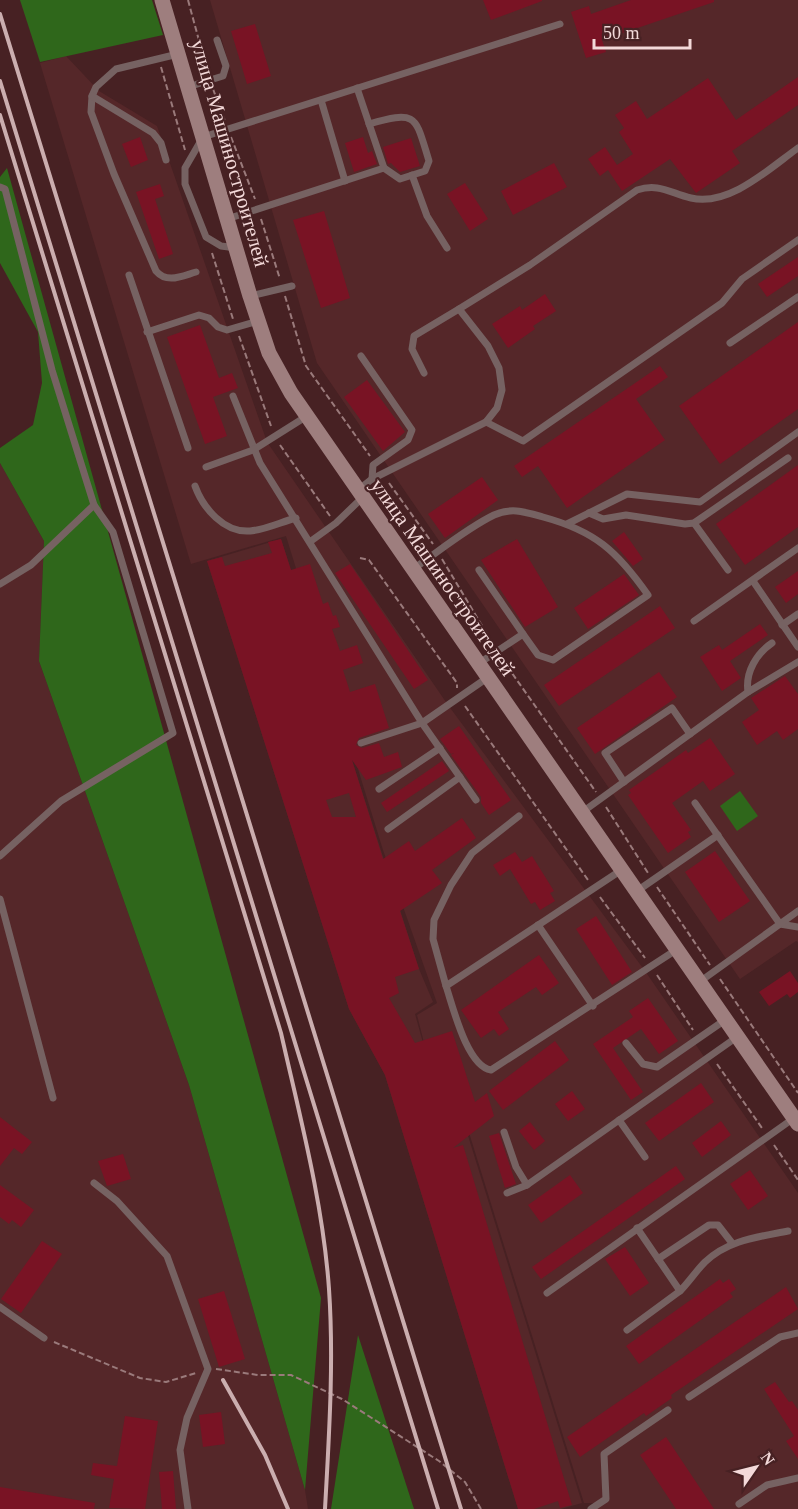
<svg xmlns="http://www.w3.org/2000/svg" width="798" height="1509" font-family="Georgia,serif">
  <style>
    .built { fill: #552729 }
    .green { fill: #2f671b }
    .building { fill: #791324; fill-rule: evenodd }
    .lines { fill: none; stroke-linecap: round; stroke-linejoin: round }
    .path { stroke: #9a7a7b; stroke-width: 2; stroke-dasharray: 6 3; stroke-linecap: butt }
    .service { stroke: #766262; stroke-width: 7 }
    .secondary { stroke: #9e7e7e; stroke-width: 15 }
    .rail { stroke: #cbaeaf; stroke-width: 4 }
    .labels { text-anchor: middle; stroke-width: 4.5; stroke-linejoin: round; paint-order: stroke }
    .street-label { font-size: 21px; fill: #f3d9d9; stroke: #472123 }
  </style>
  <rect width="100%" height="100%" fill="#472123"/>
  <g class="built">
    <path d="M210,0H798V942L796,941L740,979L317,363Z"/>
    <path d="M66,56L99,91L157,126L267,442L448,705L645,971L798,1193V1509H596L595,1503H584L466,1123L465,1126L582,1503L561,1509H518L385,1075L349,1009L207,561L281,539L419,969L433,1002L415,1014L435,1086L417,1015L437,1003L383,850L286,536L191,564L40,63Z"/>
    <path d="M0,463L44,541L39,661L189,1085L305,1490L308,1509H0Z"/>
  </g>
  <g class="green">
    <path d="M20,0H152L163,35L40,62Z"/>
    <path d="M7,168L321,1298L305,1490L189,1085L39,661L44,541L0,463V448L33,425L42,383L38,332L0,263V177Z"/>
    <path d="M740,791L758,816L737,831L720,806Z"/>
    <path d="M358,1335L414,1509H331Z"/>
  </g>
  <g class="building">
    <path d="M483,0H542V1L491,20Z"/>
    <path d="M631,0H714V2L602,40L606,52L586,58L571,12L589,6L591,14Z"/>
    <path d="M255,24L271,76L247,84L231,31Z"/>
    <path d="M798,77V105L732,151L740,163L696,193L670,159L622,191L608,170L600,176L588,159L605,147L617,165L633,154L619,132L624,128L615,115L636,101L647,119L708,78L736,120Z"/>
    <path d="M140,137L148,160L131,167L122,144Z"/>
    <path d="M363,137L368,153L372,151L377,164L354,172L345,143Z"/>
    <path d="M411,138L420,166L400,172L391,163L388,164L383,147Z"/>
    <path d="M554,163L567,187L513,215L501,191Z"/>
    <path d="M465,183L488,219L470,231L447,194Z"/>
    <path d="M160,184L164,196L155,199L173,254L159,259L136,192Z"/>
    <path d="M324,211L350,298L321,308L293,220Z"/>
    <path d="M798,257V276L767,297L758,284Z"/>
    <path d="M545,294L556,311L533,326L535,329L508,348L492,324L520,306L522,310Z"/>
    <path d="M798,322V409L720,464L679,406Z"/>
    <path d="M200,325L219,378L232,373L238,388L213,397L227,436L205,444L167,337Z"/>
    <path d="M660,366L668,377L636,399L665,440L567,508L538,466L522,477L514,466Z"/>
    <path d="M367,380L405,432L383,451L344,397Z"/>
    <path d="M798,465V527L745,565L716,524Z"/>
    <path d="M482,477L498,500L445,538L428,514Z"/>
    <path d="M624,532L643,559L633,566L612,541Z"/>
    <path d="M281,539L291,570L310,564L323,604L328,602L333,616L336,615L340,627L332,629L340,651L357,645L363,663L343,670L350,692L375,684L389,728L359,738L356,745L362,748L379,743L384,757L398,752L402,767L366,780L352,760L383,859L409,841L415,851L462,818L476,838L432,870L442,883L400,911L419,969L395,977L399,993L389,998L415,1043L452,1031L475,1102L487,1093L494,1116L453,1148L463,1145L572,1505L560,1508L558,1501L534,1509H518L385,1075L349,1009L207,561L222,557L225,566L272,553L268,542ZM349,793L356,817H332L326,800Z"/>
    <path d="M517,539L558,607L525,627L481,560Z"/>
    <path d="M350,564L428,680L414,689L335,573Z"/>
    <path d="M798,571V594L786,603L775,587Z"/>
    <path d="M624,574L639,595L588,629L574,608Z"/>
    <path d="M660,606L675,628L559,706L544,685Z"/>
    <path d="M760,624L768,635L730,661L741,678L722,691L700,657L719,645L722,650Z"/>
    <path d="M659,672L677,697L595,754L577,728Z"/>
    <path d="M785,676L798,694V729L783,740L777,731L757,745L742,722L759,710L751,698Z"/>
    <path d="M459,726L511,800L489,815L481,803V797L451,755L454,753L451,754L440,739Z"/>
    <path d="M710,738L735,774L710,791L703,781L672,803L691,830L688,832L691,837L668,853L628,795L631,793L629,790L686,750L688,753Z"/>
    <path d="M442,761L449,771L387,812L381,803Z"/>
    <path d="M715,851L750,901L719,922L685,872Z"/>
    <path d="M515,852L522,862L532,856L554,891L550,893L555,901L540,910L535,902L531,904L510,869L500,876L493,865Z"/>
    <path d="M596,916L632,972L612,985L576,929Z"/>
    <path d="M539,955L559,983L542,995L536,987L498,1012L509,1029L499,1036L494,1029L481,1038L461,1010Z"/>
    <path d="M790,971L798,983V992L790,998L787,994L769,1006L759,992Z"/>
    <path d="M648,998L678,1041L659,1054L641,1029L613,1048L643,1092L631,1100L593,1044L633,1017L629,1011Z"/>
    <path d="M555,1041L569,1060L503,1110L489,1091Z"/>
    <path d="M701,1083L714,1102L659,1141L645,1123Z"/>
    <path d="M572,1091L585,1109L568,1121L555,1104Z"/>
    <path d="M0,1117L32,1142L22,1154L14,1148L0,1166Z"/>
    <path d="M721,1121L731,1135L702,1157L692,1143Z"/>
    <path d="M530,1122L545,1141L534,1150L519,1131Z"/>
    <path d="M499,1133L516,1184L505,1188L489,1136Z"/>
    <path d="M123,1154L131,1179L107,1186L98,1161Z"/>
    <path d="M676,1166L685,1179L541,1279L532,1267Z"/>
    <path d="M750,1170L768,1196L748,1210L730,1184Z"/>
    <path d="M570,1175L583,1193L541,1223L528,1205Z"/>
    <path d="M0,1185L34,1210L21,1227L12,1220L9,1224L0,1217Z"/>
    <path d="M42,1241L62,1254L21,1313L1,1299Z"/>
    <path d="M625,1247L649,1283L630,1296L605,1259Z"/>
    <path d="M720,1279L723,1283L729,1279L736,1289L730,1293L733,1297L639,1364L626,1346Z"/>
    <path d="M786,1287L798,1309L671,1395L672,1398L646,1416L644,1413L580,1457L567,1437Z"/>
    <path d="M224,1291L245,1359L219,1367L198,1299Z"/>
    <path d="M775,1382L789,1402L792,1401L798,1410V1459L786,1441L794,1436L764,1389Z"/>
    <path d="M221,1412L225,1444L203,1447L199,1415Z"/>
    <path d="M125,1416L158,1421L145,1509L109,1508L114,1479L91,1475L93,1463L117,1466Z"/>
    <path d="M666,1437L714,1509H676L640,1455Z"/>
    <path d="M173,1471L176,1509H162L159,1472Z"/>
    <path d="M0,1487L95,1503L94,1509H0Z"/>
  </g>
  <g class="lines">
    <g class="path">
      <path d="M188,0L207,70"/>
      <path d="M161,67L185,150"/>
      <path d="M213,89L225,121"/>
      <path d="M231,137L255,199"/>
      <path d="M261,219L280,279"/>
      <path d="M212,253L233,319"/>
      <path d="M285,296L306,366L370,456"/>
      <path d="M239,336L271,426"/>
      <path d="M280,445L330,516"/>
      <path d="M389,483L433,544"/>
      <path d="M360,558L369,560L457,683V688"/>
      <path d="M442,559L493,644"/>
      <path d="M502,659L596,792"/>
      <path d="M465,706L588,880"/>
      <path d="M606,807L648,873"/>
      <path d="M657,887L710,965"/>
      <path d="M600,897L645,958"/>
      <path d="M657,975L693,1030"/>
      <path d="M720,979L798,1093"/>
      <path d="M717,1064L762,1128"/>
      <path d="M774,1145L798,1180"/>
      <path d="M54,1342L140,1378L166,1382L196,1373"/>
      <path d="M216,1369L258,1375H291L342,1399L439,1461L465,1482L481,1509"/>
    </g>
    <g class="service">
      <path d="M178,54L116,69L96,87L92,96L91,112L114,174L156,271C167,284 182,276 196,272"/>
      <path d="M188,87L223,76L226,66L217,40"/>
      <path d="M92,96L153,133L161,143L166,160"/>
      <path d="M321,100L345,181"/>
      <path d="M369,124C418,110 415,116 429,161L425,171L400,179L384,168"/>
      <path d="M412,175L427,216L447,248"/>
      <path d="M0,187L5,189L52,370L94,505L31,565L0,584"/>
      <path d="M227,219L384,168L357,88"/>
      <path d="M236,248L221,246L206,237L185,184V168L203,137L560,24"/>
      <path d="M129,275L188,448"/>
      <path d="M250,296L292,286"/>
      <path d="M459,309L530,265L637,190C659,183 670,193 691,198C729,207 770,168 798,148"/>
      <path d="M147,332L199,315L209,318L218,327L227,330L258,321"/>
      <path d="M730,343L798,297"/>
      <path d="M361,356L412,430L408,440L373,465L372,479"/>
      <path d="M233,396L260,463L422,723L476,800"/>
      <path d="M486,422L523,441L722,303L742,279L798,240"/>
      <path d="M206,467L253,450L307,416"/>
      <path d="M195,486C203,508 224,533 250,531C265,530 281,522 296,518"/>
      <path d="M358,490L372,479L486,422L497,408L502,390L499,368L488,346L459,309L414,336L412,349L424,373"/>
      <path d="M589,513L603,519L626,515L685,524L694,523L788,458"/>
      <path d="M694,523L728,570"/>
      <path d="M567,524L627,494L700,502L798,432"/>
      <path d="M311,541L336,523L363,497"/>
      <path d="M413,569C438,552 467,528 494,515C512,507 525,512 543,517C595,531 617,551 648,595L553,660L538,655L523,634"/>
      <path d="M753,581L798,647"/>
      <path d="M694,621L798,548"/>
      <path d="M782,625L798,614"/>
      <path d="M478,664L523,634L479,570"/>
      <path d="M748,692C745,672 757,653 772,643"/>
      <path d="M361,743L422,723L487,678"/>
      <path d="M624,782L605,753L672,708L690,734"/>
      <path d="M379,789L440,748"/>
      <path d="M695,803L780,924L798,927"/>
      <path d="M581,813L748,692L798,662"/>
      <path d="M519,816L472,853L451,885L434,920L433,939L446,986L620,871"/>
      <path d="M388,829L460,777"/>
      <path d="M0,856L61,801L173,733L113,532L94,505"/>
      <path d="M637,891L718,835"/>
      <path d="M0,899L53,1098"/>
      <path d="M538,925L593,1006"/>
      <path d="M698,983L798,911"/>
      <path d="M446,986C453,1007 467,1066 491,1070L676,950"/>
      <path d="M626,1043L643,1064L657,1067L725,1020"/>
      <path d="M619,1120L645,1157"/>
      <path d="M504,1132L516,1167L527,1185"/>
      <path d="M94,1183L117,1201L167,1256L208,1369L187,1418L180,1450L188,1509"/>
      <path d="M507,1193L527,1185L737,1037"/>
      <path d="M637,1228L680,1291C689,1282 696,1271 705,1262C728,1240 758,1237 788,1231"/>
      <path d="M658,1259L709,1225H718L732,1243"/>
      <path d="M547,1293L794,1118"/>
      <path d="M0,1307L44,1338"/>
      <path d="M627,1330L680,1291"/>
      <path d="M689,1397L780,1337L798,1333"/>
      <path d="M739,1504L767,1485L798,1478"/>
      <path d="M591,1509L606,1499L604,1454L668,1410"/>
    </g>
    <path class="secondary" d="M162,0L250,296L269,353L291,393L798,1124"/>
    <g class="rail">
      <path d="M0,14L461,1509"/>
      <path d="M0,81L438,1509"/>
      <path d="M0,115L281,1033C300,1117 323,1203 329,1289C334,1362 329,1436 325,1509"/>
      <path d="M223,1380L265,1455L288,1509"/>
    </g>
  </g>
  <g class="labels">
    <g class="street-label">
      <text transform="translate(230 153) rotate(74)" y="7">улица Машиностроителей</text>
      <text transform="translate(443 577) rotate(55)" y="7">улица Машиностроителей</text>
    </g>
  </g>
  <g transform="translate(756 1467) rotate(55)" stroke="#472123" stroke-width="4.5" paint-order="stroke">
  <path d="M0-4.5L10 22L0 15L-10 22Z" fill="#f3d9d9"/>
  <text y="-9" font-size="16" font-weight="bold" text-anchor="middle" fill="#f3d9d9">N</text>
  </g>
  <path d="M594 39v9h96v-9" fill="none" stroke="#f3d9d9" stroke-width="3"/>
  <text x="603" y="39" font-size="18" fill="#f3d9d9" stroke="#472123" stroke-width="4.5" paint-order="stroke">50 m</text>
</svg>
